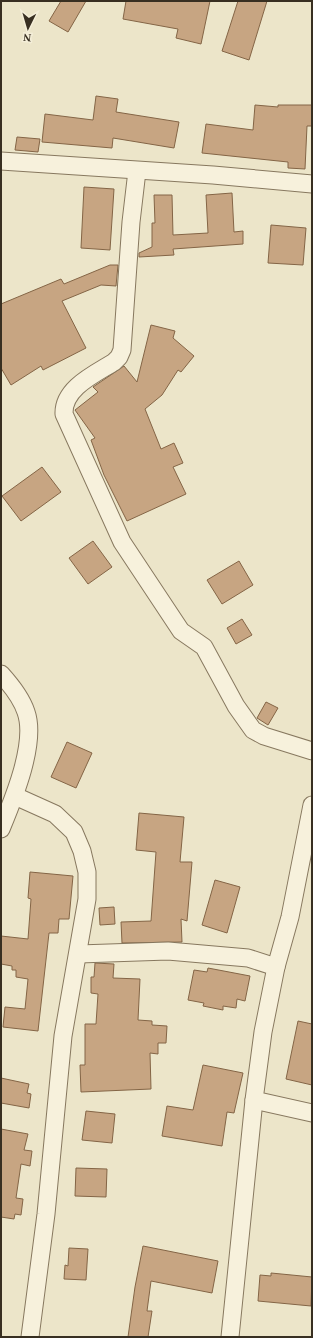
<svg xmlns="http://www.w3.org/2000/svg" width="313" height="1338" font-family="Georgia,serif">
  <style>
    .building { fill: #c7a582; stroke: #846546 }
    .lines { fill: none; stroke-linecap: round; stroke-linejoin: round }
    .street-casing { stroke: #87785f; stroke-width: 19 }
    .street { stroke: #f7f1dc; stroke-width: 17 }
  </style>
  <rect width="100%" height="100%" fill="#ece5c9"/>
  <g class="building">
    <path d="M61,1H86L68,32L49,21Z"/>
    <path d="M126,1H210L201,44L176,38L178,29L123,19Z"/>
    <path d="M238,1H267L249,60L222,51Z"/>
    <path d="M96,96L118,99L116,112L179,122L174,148L113,138L112,148L42,142L45,114L93,120Z"/>
    <path d="M255,105L278,107V105H312V126H307L305,169L288,168V162L202,153L206,124L253,130Z"/>
    <path d="M17,137L40,139L38,152L15,150Z"/>
    <path d="M84,187L114,189L110,250L81,248Z"/>
    <path d="M232,193L234,232L243,231V244L173,249L174,255L139,257V253L152,247V223H155L154,195H172L173,235L208,233L206,195Z"/>
    <path d="M271,225L306,228L303,265L268,263Z"/>
    <path d="M110,265H118L116,286L101,285L62,301L86,348L43,370L41,366L11,385L1,368V304L61,279L64,284Z"/>
    <path d="M151,325L175,331L173,338L194,356L181,372L178,370L162,395L145,409L161,449L174,443L183,463L173,467L186,494L127,521L104,475L91,440L95,438L75,410L98,392L93,387L124,366L137,382Z"/>
    <path d="M42,467L61,492L21,521L2,496Z"/>
    <path d="M93,541L112,567L88,584L69,558Z"/>
    <path d="M239,561L253,585L222,604L207,580Z"/>
    <path d="M242,619L252,635L236,644L227,628Z"/>
    <path d="M266,702L278,708L268,725L257,718Z"/>
    <path d="M67,742L92,753L76,788L51,777Z"/>
    <path d="M139,813L184,817L180,862H192L187,921L181,919L182,942L122,943L121,922L151,921L156,852L136,850Z"/>
    <path d="M30,872L73,876L69,919H59L58,933H49L38,1031L3,1027L5,1007L25,1009L28,979L16,977V970H12V966L1,964V936L28,939L31,899L28,898Z"/>
    <path d="M215,880L240,887L227,933L202,925Z"/>
    <path d="M114,907L115,924L100,925L99,908Z"/>
    <path d="M95,963L114,964L113,978L140,979L138,1020L152,1021V1025L167,1026L166,1043H158V1054L150,1053L151,1089L81,1092L80,1065H85V1024H96L98,994L91,993V977H94Z"/>
    <path d="M208,968L250,976L245,1001L237,999L236,1008L223,1006V1010L203,1006L204,1003L188,1000L194,970L207,972Z"/>
    <path d="M298,1021L312,1024V1085L286,1079Z"/>
    <path d="M203,1065L243,1073L234,1113L227,1112L222,1146L162,1136L167,1106L193,1110Z"/>
    <path d="M1,1078L29,1084L27,1093L31,1094L29,1108L1,1103Z"/>
    <path d="M86,1111L115,1114L112,1143L82,1140Z"/>
    <path d="M1,1129L28,1134L24,1150L32,1151L30,1166L21,1164L16,1198L23,1199L21,1215L15,1214L14,1219L1,1217Z"/>
    <path d="M76,1168L107,1169L106,1197L75,1196Z"/>
    <path d="M143,1246L218,1261L212,1293L151,1281L147,1311H152L148,1337H128L135,1287Z"/>
    <path d="M69,1248L88,1249L86,1280L64,1279L65,1265L68,1266Z"/>
    <path d="M271,1273L312,1277L311,1306L258,1301L260,1275L271,1276Z"/>
  </g>
  <g class="lines">
    <g class="street-casing">
      <g id="street">
        <path d="M1,161L213,175L312,184"/>
        <path d="M137,171L131,222L122,350L119,357L114,362C95,374 63,388 64,414L122,542L181,631L204,647L236,706L253,730L264,736L312,751"/>
        <path d="M1,674C11,685 21,697 26,712C37,743 13,800 1,829"/>
        <path d="M15,796L55,814L74,832L82,851L87,872V899L63,1036L46,1214L30,1337"/>
        <path d="M79,954L168,951L248,958L276,967L263,1032L254,1100L312,1113"/>
        <path d="M276,967L290,917L312,805"/>
        <path d="M230,1337L254,1100"/>
      </g>
    </g>
    <use href="#street" class="street"/>
  </g>
  <rect width="313" height="1338" fill="none" stroke="#382f21" stroke-width="4"/>
  <g transform="translate(28 28) rotate(185)" stroke="#f4eed8" stroke-width="3" paint-order="stroke">
  <path d="M0-3L7 15L0 10L-7 15Z" fill="#382f21"/>
  <text y="-6" font-size="11" font-weight="bold" text-anchor="middle" fill="#382f21">N</text>
  </g>
</svg>
